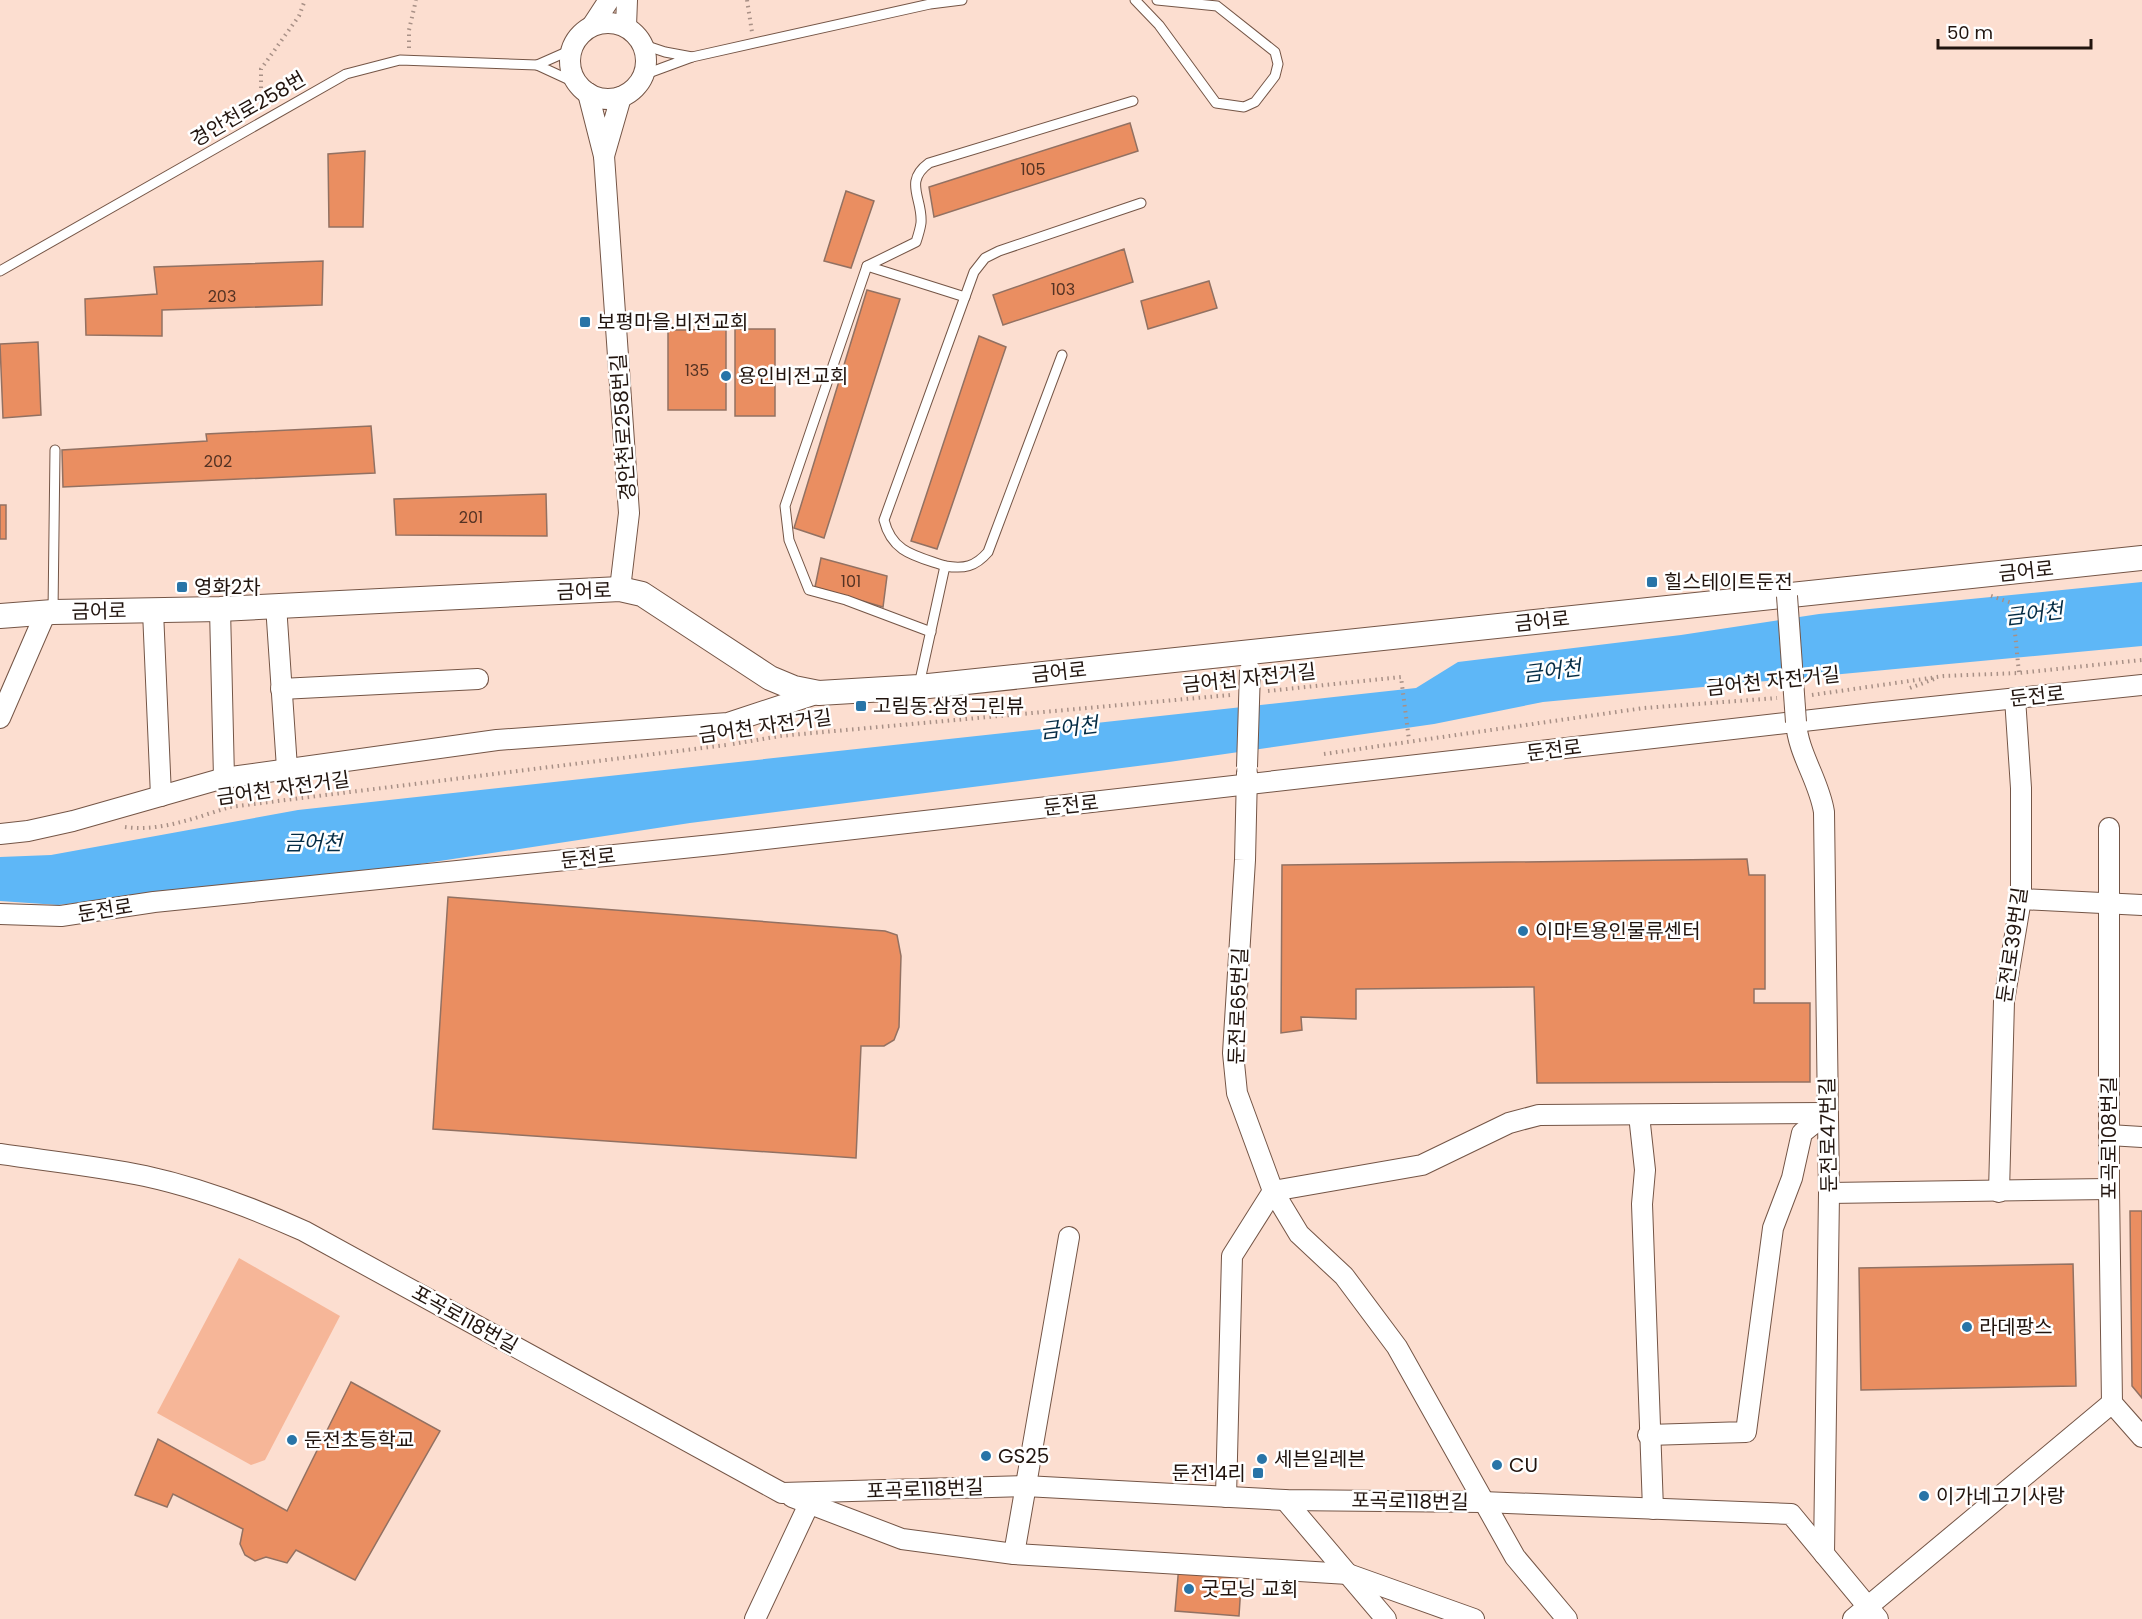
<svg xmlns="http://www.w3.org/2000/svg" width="2142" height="1619" font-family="Poppins,'Noto Sans KR',sans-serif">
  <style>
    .green { fill: #f6b698 }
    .water { fill: #5eb7f7 }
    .building { fill: #ea8e61; stroke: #927162; stroke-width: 1.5 }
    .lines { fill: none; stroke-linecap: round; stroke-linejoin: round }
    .service-casing { stroke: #745546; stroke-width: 11 }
    .minor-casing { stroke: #745546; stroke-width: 22 }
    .tertiary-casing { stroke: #745546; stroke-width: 26 }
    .path { stroke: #a89086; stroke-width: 4; stroke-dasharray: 1.5 4.5; stroke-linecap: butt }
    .service { stroke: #fff; stroke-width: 9 }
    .minor { stroke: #fff; stroke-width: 20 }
    .tertiary { stroke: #fff; stroke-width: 24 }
    .minor-bridge-casing { stroke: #745546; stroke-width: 22; stroke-linecap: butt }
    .minor-bridge { stroke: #fff; stroke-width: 20 }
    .poi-dot { fill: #2874a7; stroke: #fff; stroke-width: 2 }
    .labels { text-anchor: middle; stroke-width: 5; stroke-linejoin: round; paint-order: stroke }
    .number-label { font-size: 16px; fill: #533223 }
    .street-label { font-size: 20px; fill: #21140e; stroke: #fff }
    .poi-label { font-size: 20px; fill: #21140e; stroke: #fff; text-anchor: start }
    .water-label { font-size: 21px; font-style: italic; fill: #042c45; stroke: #fff }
  </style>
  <rect width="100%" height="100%" fill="#fcded0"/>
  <path class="green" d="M239,1258L340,1316L265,1460L251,1465L157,1413Z"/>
  <path class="water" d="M2142,582V646L1543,702L1434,724L1169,762L690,823L407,866L58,905L0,901V857L51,855L298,810L1416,688L1458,662L1681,635L1819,614Z"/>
  <g class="building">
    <path d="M1130,123L1138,151L934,217L929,187Z"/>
    <path d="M365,151L363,227H329L328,154Z"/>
    <path d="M846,191L874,201L851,268L824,261Z"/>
    <path d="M1124,249L1133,282L1003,325L993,295Z"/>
    <path d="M323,261L322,305L162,310V336L86,335L85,299L157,294L154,267Z"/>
    <path d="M1209,281L1217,308L1148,329L1141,301Z"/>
    <path d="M867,290L900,299L824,538L794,528Z"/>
    <rect x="735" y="329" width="40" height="87"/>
    <rect x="668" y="330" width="58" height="80"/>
    <path d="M979,336L1006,347L937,549L911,541Z"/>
    <path d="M38,342L41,415L3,418L0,344Z"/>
    <path d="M371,426L375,473L63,487L62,450L207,441L206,434Z"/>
    <path d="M546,494L547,536L396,535L394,499Z"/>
    <rect x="0" y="505" width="6" height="34"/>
    <path d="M821,558L887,576L883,607L815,587Z"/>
    <path d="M1747,859L1749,875H1765V989H1754V1003H1810V1082L1537,1083L1534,987L1356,989V1019L1301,1017L1302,1030L1281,1033L1282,865Z"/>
    <path d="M448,897L885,931L897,935L901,956L899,1027L894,1040L884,1046H861L856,1158L433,1129Z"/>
    <path d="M2130,1211H2142V1398L2132,1386Z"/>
    <path d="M2073,1264L2076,1386L1861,1390L1859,1268Z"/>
    <path d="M351,1382L440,1431L355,1580L296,1550L287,1563L266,1557L255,1561L245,1555L240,1544L243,1529L173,1494L167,1507L135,1495L158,1439L287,1511Z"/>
    <path d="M1179,1565L1242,1570L1239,1616L1175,1611Z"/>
  </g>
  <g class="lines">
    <g class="service-casing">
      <g id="service">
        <path d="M1135,0L1159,25L1216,103L1244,107L1255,102L1275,76L1278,64L1275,52L1217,6L1157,0"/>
        <path d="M571,50L537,65L576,83"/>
        <path d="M692,57L930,4L962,0"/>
        <path d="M643,75L692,57L665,52L644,45"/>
        <path d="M867,266L965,297"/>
        <path d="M0,271L346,74L400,60L537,65"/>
        <path d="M945,566C916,556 892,553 884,520L974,272L985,258L999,251L1141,203"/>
        <path d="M53,612L55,450"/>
        <path d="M931,632L846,600L809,590L789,540L785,506L867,266L916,242C918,236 920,230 921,223C923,198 903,182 929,163L1133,101"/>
        <path d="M919,685L945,566C964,569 975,567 988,552L1062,355"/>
      </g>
    </g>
    <g class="minor-casing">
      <g id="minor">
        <circle cx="608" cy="61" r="38"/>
        <path d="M592,26L609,0"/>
        <path d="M626,26L627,0"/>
        <path d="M588,93L604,156L621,97"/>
        <path d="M604,156L629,513L620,589"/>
        <path d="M276,605L287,768"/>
        <path d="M220,609L224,778"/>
        <path d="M153,611L161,796"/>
        <path d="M281,689L478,679"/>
        <path d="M0,718L46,612"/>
        <path d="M1796,722C1798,754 1819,780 1824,812L1829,1193L1824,1554"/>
        <path d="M2109,828V1189L2112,1403L2142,1437"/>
        <path d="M0,834L28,831L73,821L224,778L497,740L728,723L819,693"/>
        <path d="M2021,899L2142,905"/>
        <path d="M0,914L61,916L154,902L722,844L1874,713L2142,685"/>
        <path d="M1639,1115L1645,1170L1642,1204L1653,1509"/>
        <path d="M2109,1135L2142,1137"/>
        <path d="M0,1154C48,1161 97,1166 145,1176C200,1188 253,1208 304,1231L782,1493L1025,1486L1285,1500L1482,1502L1791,1514L1878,1619"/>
        <path d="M1999,1192L2004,1001L2021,899V788L2015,698"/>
        <path d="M1829,1193L2109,1189"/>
        <path d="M1648,1435L1746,1432L1773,1228L1792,1178L1802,1133L1827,1113"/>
        <path d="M792,1497L902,1539L1014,1554L1348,1574L1474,1619"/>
        <path d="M1226,1497L1232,1256L1273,1191L1237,1093L1233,1053L1245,860L1247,773"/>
        <path d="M1285,1500L1386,1619"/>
        <path d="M1014,1554L1069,1237"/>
        <path d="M755,1619L809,1504"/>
        <path d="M1567,1619L1515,1557L1397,1347L1344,1276L1299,1234L1273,1191L1422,1165L1509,1123L1539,1115L1827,1113"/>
        <path d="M1853,1619L2112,1403"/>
      </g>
    </g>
    <g class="tertiary-casing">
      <path id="tertiary" d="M0,616L53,612L220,609L620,589L642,594L770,678L794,688L819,693L919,687L2142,558"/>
    </g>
    <g class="path">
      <path d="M747,0L752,32"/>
      <path d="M409,48V30L416,0"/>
      <path d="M261,106V69L299,16L305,0"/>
      <path d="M1991,596L2012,603L2019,673"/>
      <path d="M1910,688L1934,679"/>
      <path d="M1268,691L1401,677L1409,740"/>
      <path d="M1812,695L1944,676L2019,673L2142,660"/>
      <path d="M733,744L780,736L1230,695"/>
      <path d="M1324,754L1644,708L1777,698"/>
      <path d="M125,827C161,832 197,817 230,807L726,745"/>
    </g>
    <use href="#service" class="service"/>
    <use href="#minor" class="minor"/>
    <use href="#tertiary" class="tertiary"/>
    <g class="minor-bridge-casing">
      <g id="minor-bridge">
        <path d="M1787,596L1796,722"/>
        <path d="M1247,767L1250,670"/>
      </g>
    </g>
    <use href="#minor-bridge" class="minor-bridge"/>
  </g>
  <g class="poi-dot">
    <rect x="579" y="316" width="12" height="12" rx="3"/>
    <circle cx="726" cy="376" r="6"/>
    <rect x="1646" y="576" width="12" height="12" rx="3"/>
    <rect x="176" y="581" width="12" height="12" rx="3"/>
    <rect x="855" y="700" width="12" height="12" rx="3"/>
    <circle cx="1523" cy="931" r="6"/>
    <circle cx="1967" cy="1327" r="6"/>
    <circle cx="292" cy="1440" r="6"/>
    <circle cx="986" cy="1456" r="6"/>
    <circle cx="1262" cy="1459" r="6"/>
    <circle cx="1497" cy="1465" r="6"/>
    <rect x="1252" y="1467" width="12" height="12" rx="3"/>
    <circle cx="1924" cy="1496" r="6"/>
    <circle cx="1189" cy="1589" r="6"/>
  </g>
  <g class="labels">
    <g class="number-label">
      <text x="1033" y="175">105</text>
      <text x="1063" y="295">103</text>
      <text x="222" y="302">203</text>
      <text x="697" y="376">135</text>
      <text x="218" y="467">202</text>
      <text x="471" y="523">201</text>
      <text x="851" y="587">101</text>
    </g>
    <g class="street-label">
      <text transform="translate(248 109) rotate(-30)" y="7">경안천로258번</text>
      <text transform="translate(623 427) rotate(-94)" y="7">경안천로258번길</text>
      <text transform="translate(2026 571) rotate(-6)" y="7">금어로</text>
      <text transform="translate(584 591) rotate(-2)" y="7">금어로</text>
      <text transform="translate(99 611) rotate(-1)" y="7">금어로</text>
      <text transform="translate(1542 621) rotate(-6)" y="7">금어로</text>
      <text transform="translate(1059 672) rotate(-6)" y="7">금어로</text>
      <text transform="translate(1249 678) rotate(-6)" y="7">금어천 자전거길</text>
      <text transform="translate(1773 681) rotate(-6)" y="7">금어천 자전거길</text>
      <text transform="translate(2037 696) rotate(-6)" y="7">둔전로</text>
      <text transform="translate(765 726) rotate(-8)" y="7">금어천 자전거길</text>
      <text transform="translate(1554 750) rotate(-7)" y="7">둔전로</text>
      <text transform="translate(283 788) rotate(-8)" y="7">금어천 자전거길</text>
      <text transform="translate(1071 805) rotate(-6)" y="7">둔전로</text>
      <text transform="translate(588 858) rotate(-6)" y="7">둔전로</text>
      <text transform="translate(105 910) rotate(-9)" y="7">둔전로</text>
      <text transform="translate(2012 945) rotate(-82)" y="7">둔전로39번길</text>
      <text transform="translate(1238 1006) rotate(-88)" y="7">둔전로65번길</text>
      <text transform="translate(1828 1135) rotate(-91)" y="7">둔전로47번길</text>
      <text transform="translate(2109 1138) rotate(-90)" y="7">포곡로108번길</text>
      <text transform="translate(465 1319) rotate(29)" y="7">포곡로118번길</text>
      <text transform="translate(925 1489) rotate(-2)" y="7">포곡로118번길</text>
      <text transform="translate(1410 1501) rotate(1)" y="7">포곡로118번길</text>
    </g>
    <g class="poi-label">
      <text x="597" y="329">보평마을.비전교회</text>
      <text x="738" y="383">용인비전교회</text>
      <text x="1664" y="589">힐스테이트둔전</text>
      <text x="194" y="594">영화2차</text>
      <text x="873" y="713">고림동.삼정그린뷰</text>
      <text x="1535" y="938">이마트용인물류센터</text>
      <text x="1979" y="1334">라데팡스</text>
      <text x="304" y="1447">둔전초등학교</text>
      <text x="998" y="1463">GS25</text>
      <text x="1274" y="1466">세븐일레븐</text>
      <text x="1509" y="1472">CU</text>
      <text x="1246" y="1480" text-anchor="end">둔전14리</text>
      <text x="1936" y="1503">이가네고기사랑</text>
      <text x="1201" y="1596">굿모닝 교회</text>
    </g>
    <g class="water-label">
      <text transform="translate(2034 614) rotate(-7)" y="7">금어천</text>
      <text transform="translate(1552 671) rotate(-7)" y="7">금어천</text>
      <text transform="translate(1069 728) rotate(-7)" y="7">금어천</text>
      <text x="313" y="850">금어천</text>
    </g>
  </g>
  <path d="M1938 39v9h153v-9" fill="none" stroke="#21140e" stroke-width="3"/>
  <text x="1947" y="39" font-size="18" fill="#21140e" stroke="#ffffff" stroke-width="4.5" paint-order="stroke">50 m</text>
</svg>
